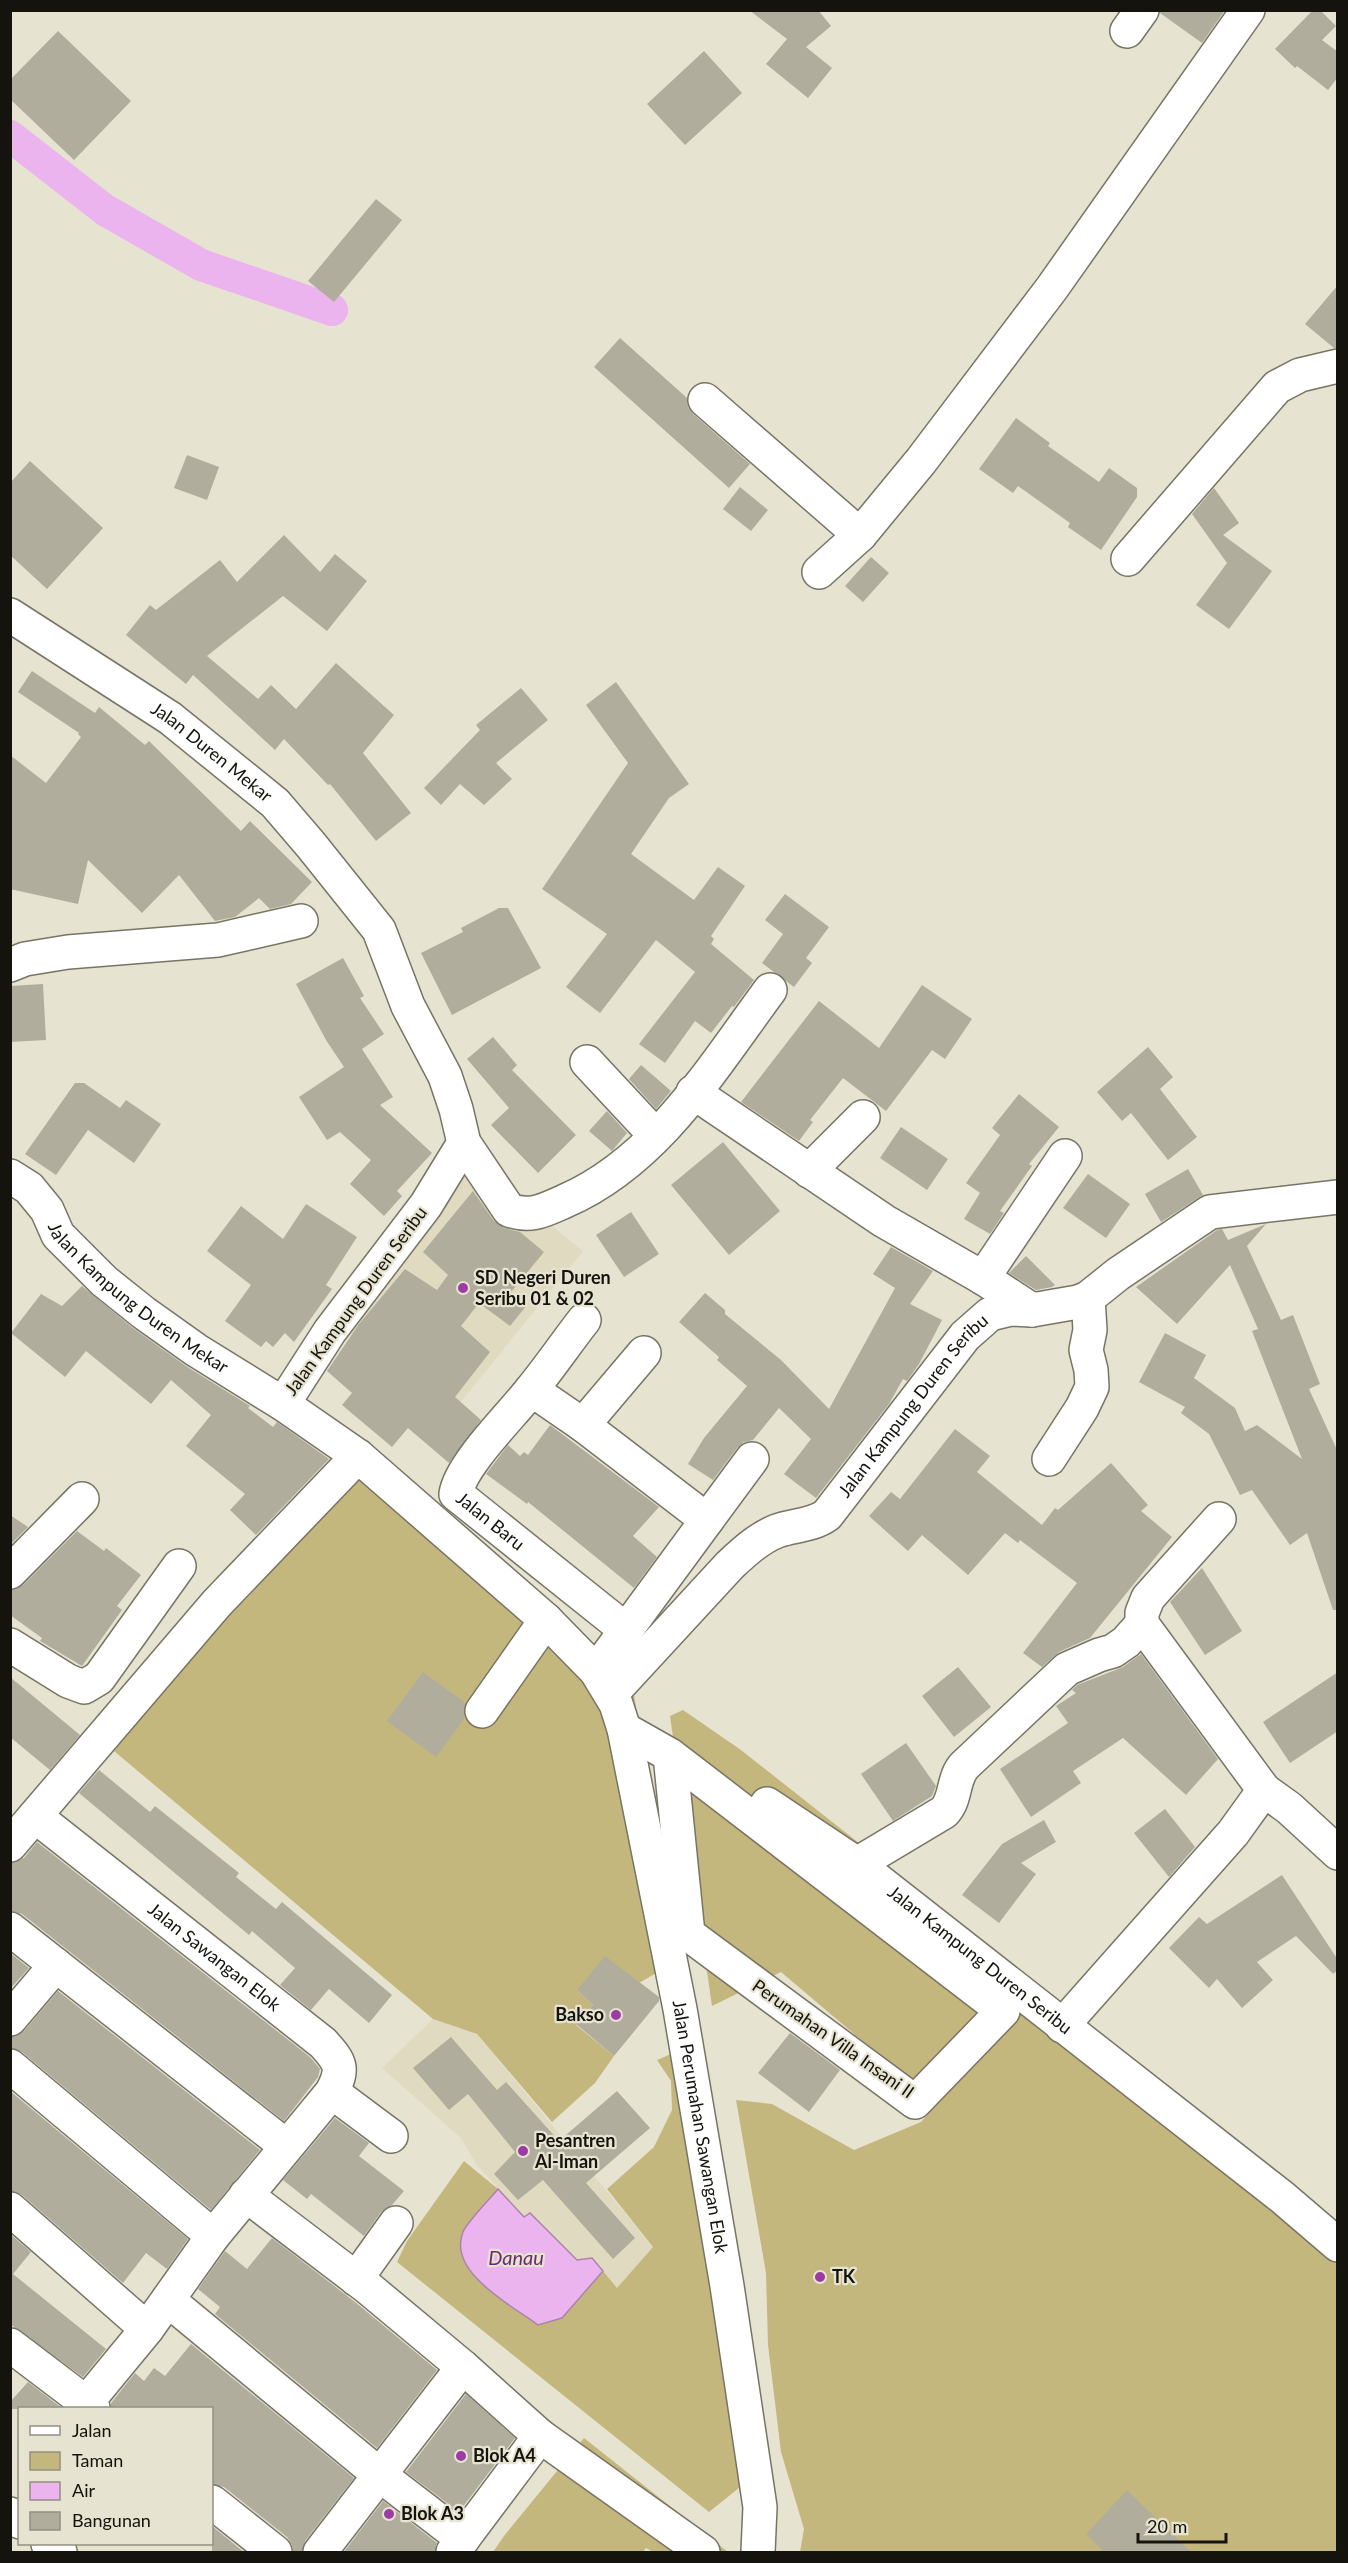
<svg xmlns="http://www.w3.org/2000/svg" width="1348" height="2563" font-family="Lato,sans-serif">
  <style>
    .built { fill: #dfdac0 }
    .green { fill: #c4b77e }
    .water { fill: #ecb4ee; stroke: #ab84aa; stroke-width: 1.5 }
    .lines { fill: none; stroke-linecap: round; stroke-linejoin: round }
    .canal { stroke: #ecb4ee; stroke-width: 32 }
    .building { fill: #b1ad9c }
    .minor-casing { stroke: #787464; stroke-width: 36 }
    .minor { stroke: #fff; stroke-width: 33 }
    .poi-dot { fill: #9c3ba3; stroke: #e7e3d1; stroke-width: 2 }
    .labels { text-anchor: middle; stroke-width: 4.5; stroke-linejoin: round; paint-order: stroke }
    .street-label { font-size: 18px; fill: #14130d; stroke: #e7e3d1 }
    .poi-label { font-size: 18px; font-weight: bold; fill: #14130d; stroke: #e7e3d1; text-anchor: start }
    .water-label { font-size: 20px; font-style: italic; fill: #6a2a6f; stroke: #e7e3d1 }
  </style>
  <rect width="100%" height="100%" fill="#e7e3d1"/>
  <g class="built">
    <path d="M474,1163L583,1251L451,1414L342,1326Z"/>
    <path d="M433,2019L477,2034L653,2247L617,2288L592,2258L577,2260L530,2213L524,2217L477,2165L461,2138L382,2068Z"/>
  </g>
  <g class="green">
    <path d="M367,1463L631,1676L677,1961L639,1983L577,1990L593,2005L576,2025L614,2056L595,2083L552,2122L477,2034L433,2019L114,1751L238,1597Z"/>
    <path d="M683,1710L741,1750L1020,1970L920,2090L781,1972L712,2006L670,1716Z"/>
    <path d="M1037,1986L1337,2230V2552H800L804,2529L781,2452L768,2345L766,2273L736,2100L772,2104L854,2150L921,2122L1001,2030Z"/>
    <path d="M690,2046L741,2262L746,2336L770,2463L709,2512L397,2262L407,2241L464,2161L498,2189L463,2232L562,2318L603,2271L617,2288L653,2247L607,2189L654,2147L672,2110L671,2081L657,2060Z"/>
    <path d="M584,2438L728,2552H653L646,2548L643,2552H493L504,2536Z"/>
  </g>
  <path class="water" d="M498,2189L524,2217L530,2213L577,2260L592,2258L603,2271L562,2318L538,2325C511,2305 447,2272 463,2232C467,2222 490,2199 498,2189Z"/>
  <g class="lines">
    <path class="canal" d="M10,136L105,210L201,265L332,310"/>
  </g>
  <g class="building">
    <path d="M749,10H818L831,26L806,47L832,68L808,98L766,64L787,39Z"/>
    <path d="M1161,10H1225L1202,43L1160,13Z"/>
    <path d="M1313,10H1320L1336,26L1322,40L1338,52V77L1328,90L1297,66L1295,68L1275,49Z"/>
    <path d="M58,31L131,101L74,160L10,99V80Z"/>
    <path d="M704,51L742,93L685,145L647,104Z"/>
    <path d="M376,199L402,220L334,302L308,281Z"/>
    <path d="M1338,285V348H1334L1305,324Z"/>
    <path d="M620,338L687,398L688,407L693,414L750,464L729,488L594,367Z"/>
    <path d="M1016,418L1050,443L1048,446L1099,482L1109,468L1137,488V497L1101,550L1068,527L1070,523L1018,486L1013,493L979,469Z"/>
    <path d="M187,455L219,467L207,500L174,488Z"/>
    <path d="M30,461L103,528L47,589L10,555V483Z"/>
    <path d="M740,487L768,510L751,531L723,509Z"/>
    <path d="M1214,488L1239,523L1223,535L1272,571L1229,629L1196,605L1227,563L1192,514Z"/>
    <path d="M284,535L320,572L335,554L367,581L327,631L283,596L207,656L258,699L271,685L296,709L336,663L394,715L363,753L411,813L376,841L330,784L328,785L284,739L275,750L193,675L186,684L126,635L150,605L156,610L220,560L237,582Z"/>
    <path d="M871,557L889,573L863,602L845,586Z"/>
    <path d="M32,671L95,713L99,707L145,745L149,741L241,831L250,821L312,882L291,904L270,909L259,898L235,917L215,921L179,875L142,913L88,860L78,904L10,889V755L46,783L81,737L78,734L79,733L18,692Z"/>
    <path d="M616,682L689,784L669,798L631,854L694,900L718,867L745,886L711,936L714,939L711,944L754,980L734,1007L732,1006L711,1033L695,1021L665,1063L639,1044L695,972L656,940L600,1013L566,987L607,934L542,889L628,763L586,705Z"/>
    <path d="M521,688L548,720L496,763L512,779L484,805L460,784L441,805L424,788L480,730L476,725Z"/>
    <path d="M785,894L829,927L806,958L812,963L794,987L762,963L783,934L765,920Z"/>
    <path d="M499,908H508L541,968L452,1015L421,953L463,932L461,928Z"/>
    <path d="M343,958L364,996L360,998L384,1034L362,1049L393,1097L380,1105L432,1153L397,1191L402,1196L384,1216L350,1184L371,1160L340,1132L327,1140L299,1097L344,1067L326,1040L296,984Z"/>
    <path d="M43,984L46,1040L10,1042V986Z"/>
    <path d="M922,985L972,1019L945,1059L932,1050L886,1111L843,1078L810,1120L813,1122L799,1141L741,1102L819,1001L879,1048Z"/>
    <path d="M493,1037L517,1065L512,1070L576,1135L538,1173L491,1125L509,1108L467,1059Z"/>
    <path d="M1148,1047L1173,1077L1160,1089L1197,1137L1168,1160L1131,1113L1122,1121L1097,1092Z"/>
    <path d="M641,1065L671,1091L656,1109L629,1079Z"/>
    <path d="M75,1083H84L120,1108L126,1100L161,1124L134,1163L88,1130L56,1175L25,1154Z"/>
    <path d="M1019,1094L1059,1127L1029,1164L1032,1166L1000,1211L1004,1213L990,1234L964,1219L980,1193L966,1183L1000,1135L992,1128Z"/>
    <path d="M607,1111L627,1133L612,1151L589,1131Z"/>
    <path d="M901,1127L948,1159L927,1190L880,1158Z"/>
    <path d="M723,1142L780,1211L729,1255L671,1185Z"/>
    <path d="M1188,1169L1203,1195L1161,1222L1145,1194Z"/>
    <path d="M1088,1174L1130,1204L1106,1238L1063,1208Z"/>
    <path d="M473,1191L494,1221L504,1228L520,1232L544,1252L511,1292L527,1305L510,1326L479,1303L461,1326L490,1352L455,1397L481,1420L449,1463L408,1428L392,1447L342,1405L352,1393L327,1371L359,1324L405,1269L437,1290L448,1275L423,1252Z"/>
    <path d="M306,1204L357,1237L326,1285L332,1289L294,1342L285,1333L273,1347L266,1341L261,1347L225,1321L251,1285L207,1251L241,1206L283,1239Z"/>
    <path d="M631,1212L659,1254L624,1277L596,1235Z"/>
    <path d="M1266,1224L1247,1246L1281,1320L1293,1315L1320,1384L1309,1389L1338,1452V1610H1333L1307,1533L1290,1545L1252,1490L1240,1495L1209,1434L1181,1413L1185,1407L1139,1382L1165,1333L1206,1355L1194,1378L1235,1408L1245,1431L1257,1425L1302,1459L1252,1331L1258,1329L1230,1265L1177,1324L1136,1287L1217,1230L1222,1229L1228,1240Z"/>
    <path d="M891,1247L933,1271L910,1304L942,1320L919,1364L907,1381L903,1379L889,1404L816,1498L784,1474L811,1439L779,1408L753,1440L744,1442L737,1448L713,1480L688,1464L704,1438L747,1386L717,1360L719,1357L679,1322L705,1293L725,1310V1314L781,1360L829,1409L895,1288L873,1274Z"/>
    <path d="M1026,1256L1055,1285L1052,1287L1036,1290L1009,1273Z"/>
    <path d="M82,1286L133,1328L186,1366L250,1406L248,1408L273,1427L277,1422L329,1459L256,1535L230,1510L245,1494L186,1446L211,1415L171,1380L151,1404L86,1351L65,1377L11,1333L41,1294L62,1306Z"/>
    <path d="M550,1425L659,1507L633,1536L657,1557L634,1588L528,1502L527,1504L486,1474L508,1445L520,1456L524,1452L528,1455Z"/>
    <path d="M955,1429L990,1456L977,1472L1042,1525L1055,1508L1058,1510L1111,1463L1148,1505L1141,1511L1172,1537L1090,1638L1059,1652L1042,1667L1023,1653L1077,1583L1020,1540L1018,1543L1005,1533L968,1575L922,1535L908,1551L869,1516L891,1492L900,1499Z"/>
    <path d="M10,1515L28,1527L10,1545Z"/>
    <path d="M77,1531L104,1551L106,1548L141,1575L117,1606L122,1610L82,1666L40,1641L42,1638L10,1615V1590L23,1585Z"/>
    <path d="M1202,1568L1242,1631L1205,1655L1170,1602Z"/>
    <path d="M1141,1654L1218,1759L1186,1795L1123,1738L1073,1771L1081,1783L1031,1817L1000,1769L1068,1723L1056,1706L1076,1693L1072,1690L1077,1685L1123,1667Z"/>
    <path d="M958,1667L991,1707L954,1737L922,1696Z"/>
    <path d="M423,1672L466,1703L465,1718L436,1757L387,1721Z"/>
    <path d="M1338,1672V1731L1290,1763L1263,1722Z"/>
    <path d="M10,1677L80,1735L50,1770L10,1737Z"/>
    <path d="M906,1743L936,1786L932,1796L893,1821L861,1774Z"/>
    <path d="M99,1770L150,1812L155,1806L239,1873L236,1877L276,1909L282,1902L392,1995L369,2023L329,1989L311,2010L280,1985L295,1968L252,1931L249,1935L79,1793Z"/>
    <path d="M1165,1809L1195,1847L1169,1877L1134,1833Z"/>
    <path d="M1044,1820L1056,1842L1021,1863L1036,1874L999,1923L962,1895L1002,1844Z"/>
    <path d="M37,1842L310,2057L320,2069L318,2077L284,2121L22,1914L10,1911V1863L24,1858Z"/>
    <path d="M1282,1875L1338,1960V1970L1333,1974L1296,1936L1257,1962L1273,1980L1242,2008L1217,1979L1209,1988L1169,1948L1199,1917L1207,1924Z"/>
    <path d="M10,1953L29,1968L10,1989Z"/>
    <path d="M605,1956L659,1997V2001L614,2056L576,2024L593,2005L577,1990Z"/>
    <path d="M58,1991L260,2150L211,2210L22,2052L10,2048V2037L24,2031Z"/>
    <path d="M790,2033L840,2070L809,2112L758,2073Z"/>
    <path d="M451,2037L497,2090L506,2082L559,2141L617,2091L650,2128L586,2183L635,2238L613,2259L543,2180L518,2200L494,2174L515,2152L468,2094L449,2110L413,2068Z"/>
    <path d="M10,2091L188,2239L167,2269L146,2253L123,2283L22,2195L10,2191Z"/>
    <path d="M335,2118L369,2143L359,2156L404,2191L392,2205L381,2212L364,2236L311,2194L307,2199L283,2180Z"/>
    <path d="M10,2234L31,2252L13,2274L106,2349L83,2377L10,2324Z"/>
    <path d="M272,2238L355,2302L437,2370L377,2448L215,2314L220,2307L198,2289L225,2251L247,2269Z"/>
    <path d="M191,2344L354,2478L305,2541L302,2553H293L292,2545L287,2537L224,2487L212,2484V2409H111V2403L135,2373L144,2381L154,2368L165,2376Z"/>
    <path d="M28,2382L63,2409H10V2402Z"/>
    <path d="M466,2394L515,2438L459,2512L406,2472Z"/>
    <path d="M1127,2490L1192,2553H1105L1086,2534Z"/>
    <path d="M383,2501L437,2543L435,2553H343Z"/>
    <path d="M212,2526L245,2553H212Z"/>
  </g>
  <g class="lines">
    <g class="minor-casing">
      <g id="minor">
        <path d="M1127,31L1142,10"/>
        <path d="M705,400L860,535"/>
        <path d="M1128,559L1277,387L1300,375L1338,366"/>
        <path d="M819,572L860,535L921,461L1052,288L1248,10"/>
        <path id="s1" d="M10,615L170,718L275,803L311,845L379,930L408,1006L445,1076L456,1109L464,1143L509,1210C531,1218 545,1210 565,1201C657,1161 713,1067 770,990"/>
        <path d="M10,965L25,959L68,952L218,940L301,921"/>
        <path d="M587,1062L655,1135"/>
        <path d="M693,1092L884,1221L983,1278L1032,1310"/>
        <path id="s2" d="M464,1143L426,1205L330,1331L283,1404L358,1456L546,1620L596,1671L616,1704L624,1729L680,2009L727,2286L760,2507L758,2552"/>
        <path d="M809,1171L863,1117"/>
        <path id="s3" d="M10,1176L29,1188L47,1210L58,1235L104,1281L144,1313L196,1350L283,1404"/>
        <path d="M983,1278L1065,1156"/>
        <path id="s4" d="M584,1320C566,1343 550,1367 531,1390C512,1415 460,1465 456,1494L626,1630"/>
        <path d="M532,1390L583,1425L707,1520L596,1671"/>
        <path d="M583,1425L644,1353"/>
        <path d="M1049,1459L1082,1408L1092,1387L1091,1370L1086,1350L1090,1330L1088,1298"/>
        <path d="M707,1520L752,1459"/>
        <path d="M10,1572L82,1499"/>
        <path d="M10,1645L68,1681L84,1687L99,1678L179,1566"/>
        <path id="s5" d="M611,1694L730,1565C744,1552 759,1538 777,1531C793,1525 812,1526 827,1515L965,1336L990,1314L1011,1309L1032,1310L1078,1302L1088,1298L1118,1274L1210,1212L1338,1197"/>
        <path d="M482,1711L546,1620"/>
        <path d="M624,1729L670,1755L1003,2011L915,2102L688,1934L670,1755"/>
        <path d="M1264,1790L1289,1808L1338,1853"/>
        <path id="s6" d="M767,1804L857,1864L1282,2197L1338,2245"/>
        <path id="s7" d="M35,1816L323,2043C341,2063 344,2068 332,2092L213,2236L147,2329L86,2403"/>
        <path d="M10,1845L217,1603L358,1456"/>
        <path d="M857,1864L944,1812C957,1799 952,1778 965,1765L1067,1669L1099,1655L1113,1651L1126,1642L1142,1624"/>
        <path d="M10,1929L286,2146"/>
        <path d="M10,2019L56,1965"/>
        <path d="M1062,2026L1233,1833L1264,1790L1142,1624V1613L1148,1598L1219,1519"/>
        <path d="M10,2066L213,2236"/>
        <path d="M332,2092L391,2136"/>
        <path d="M246,2195L367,2287L463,2367L540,2436L703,2552"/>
        <path d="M10,2209L147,2329"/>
        <path d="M356,2279L396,2223"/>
        <path d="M168,2300L381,2476L463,2539"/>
        <path d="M10,2345L93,2408"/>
        <path d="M212,2502L275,2552"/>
        <path d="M10,2514L20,2522"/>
        <path d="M48,2544L60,2552"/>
        <path d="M320,2552L463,2367"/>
        <path d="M453,2552L540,2436"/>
      </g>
    </g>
    <use href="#minor" class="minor"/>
  </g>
  <g class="poi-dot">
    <circle cx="463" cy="1288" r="6"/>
    <circle cx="616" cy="2015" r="6"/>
    <circle cx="523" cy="2151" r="6"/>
    <circle cx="820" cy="2277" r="6"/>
    <circle cx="461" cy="2456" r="6"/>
    <circle cx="389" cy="2514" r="6"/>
  </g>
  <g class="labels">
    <g class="street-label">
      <text dy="6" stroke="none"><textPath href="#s1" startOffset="244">Jalan Duren Mekar</textPath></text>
      <text dy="6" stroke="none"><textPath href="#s3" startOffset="180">Jalan Kampung Duren Mekar</textPath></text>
      <text transform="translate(356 1301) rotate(-54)" y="6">Jalan Kampung Duren Seribu</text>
      <text dy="6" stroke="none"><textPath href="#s5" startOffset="426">Jalan Kampung Duren Seribu</textPath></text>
      <text dy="6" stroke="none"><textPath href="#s4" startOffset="261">Jalan Baru</textPath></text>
      <text dy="6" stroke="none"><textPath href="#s7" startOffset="228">Jalan Sawangan Elok</textPath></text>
      <text dy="6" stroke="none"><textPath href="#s6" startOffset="264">Jalan Kampung Duren Seribu</textPath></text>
      <text transform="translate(833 2039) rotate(35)" y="6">Perumahan Villa Insani II</text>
      <text dy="6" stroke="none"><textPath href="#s2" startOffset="1200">Jalan Perumahan Sawangan Elok</textPath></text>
    </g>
    <g class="poi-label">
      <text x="475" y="1284">SD Negeri Duren<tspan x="475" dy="21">Seribu 01 &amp; 02</tspan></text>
      <text x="604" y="2021" text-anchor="end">Bakso</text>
      <text x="535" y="2147">Pesantren<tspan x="535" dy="21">Al-Iman</tspan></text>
      <text x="832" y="2283">TK</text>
      <text x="473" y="2462">Blok A4</text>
      <text x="401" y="2520">Blok A3</text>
    </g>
    <g class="water-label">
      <text x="516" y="2265">Danau</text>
    </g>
  </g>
  <rect width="1348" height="2563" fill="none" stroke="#14130d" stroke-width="24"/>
  <rect x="18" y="2407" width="195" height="138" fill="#e7e3d1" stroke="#939083" stroke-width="1.5"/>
  <rect x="30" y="2426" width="30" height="9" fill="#ffffff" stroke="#939083" stroke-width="1.5"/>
  <text x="72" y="2437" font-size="18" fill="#14130d">Jalan</text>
  <rect x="30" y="2452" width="30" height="18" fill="#c4b77e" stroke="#939083" stroke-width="1.5"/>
  <text x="72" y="2467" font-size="18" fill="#14130d">Taman</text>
  <rect x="30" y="2482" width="30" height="18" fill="#ecb4ee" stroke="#939083" stroke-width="1.5"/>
  <text x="72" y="2497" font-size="18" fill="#14130d">Air</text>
  <rect x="30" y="2512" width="30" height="18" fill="#b1ad9c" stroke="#939083" stroke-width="1.5"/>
  <text x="72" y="2527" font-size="18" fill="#14130d">Bangunan</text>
  <path d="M1138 2533v9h88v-9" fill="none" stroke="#14130d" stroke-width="3"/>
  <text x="1147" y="2533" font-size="18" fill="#14130d" stroke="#e7e3d1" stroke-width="4.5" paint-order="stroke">20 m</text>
</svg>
